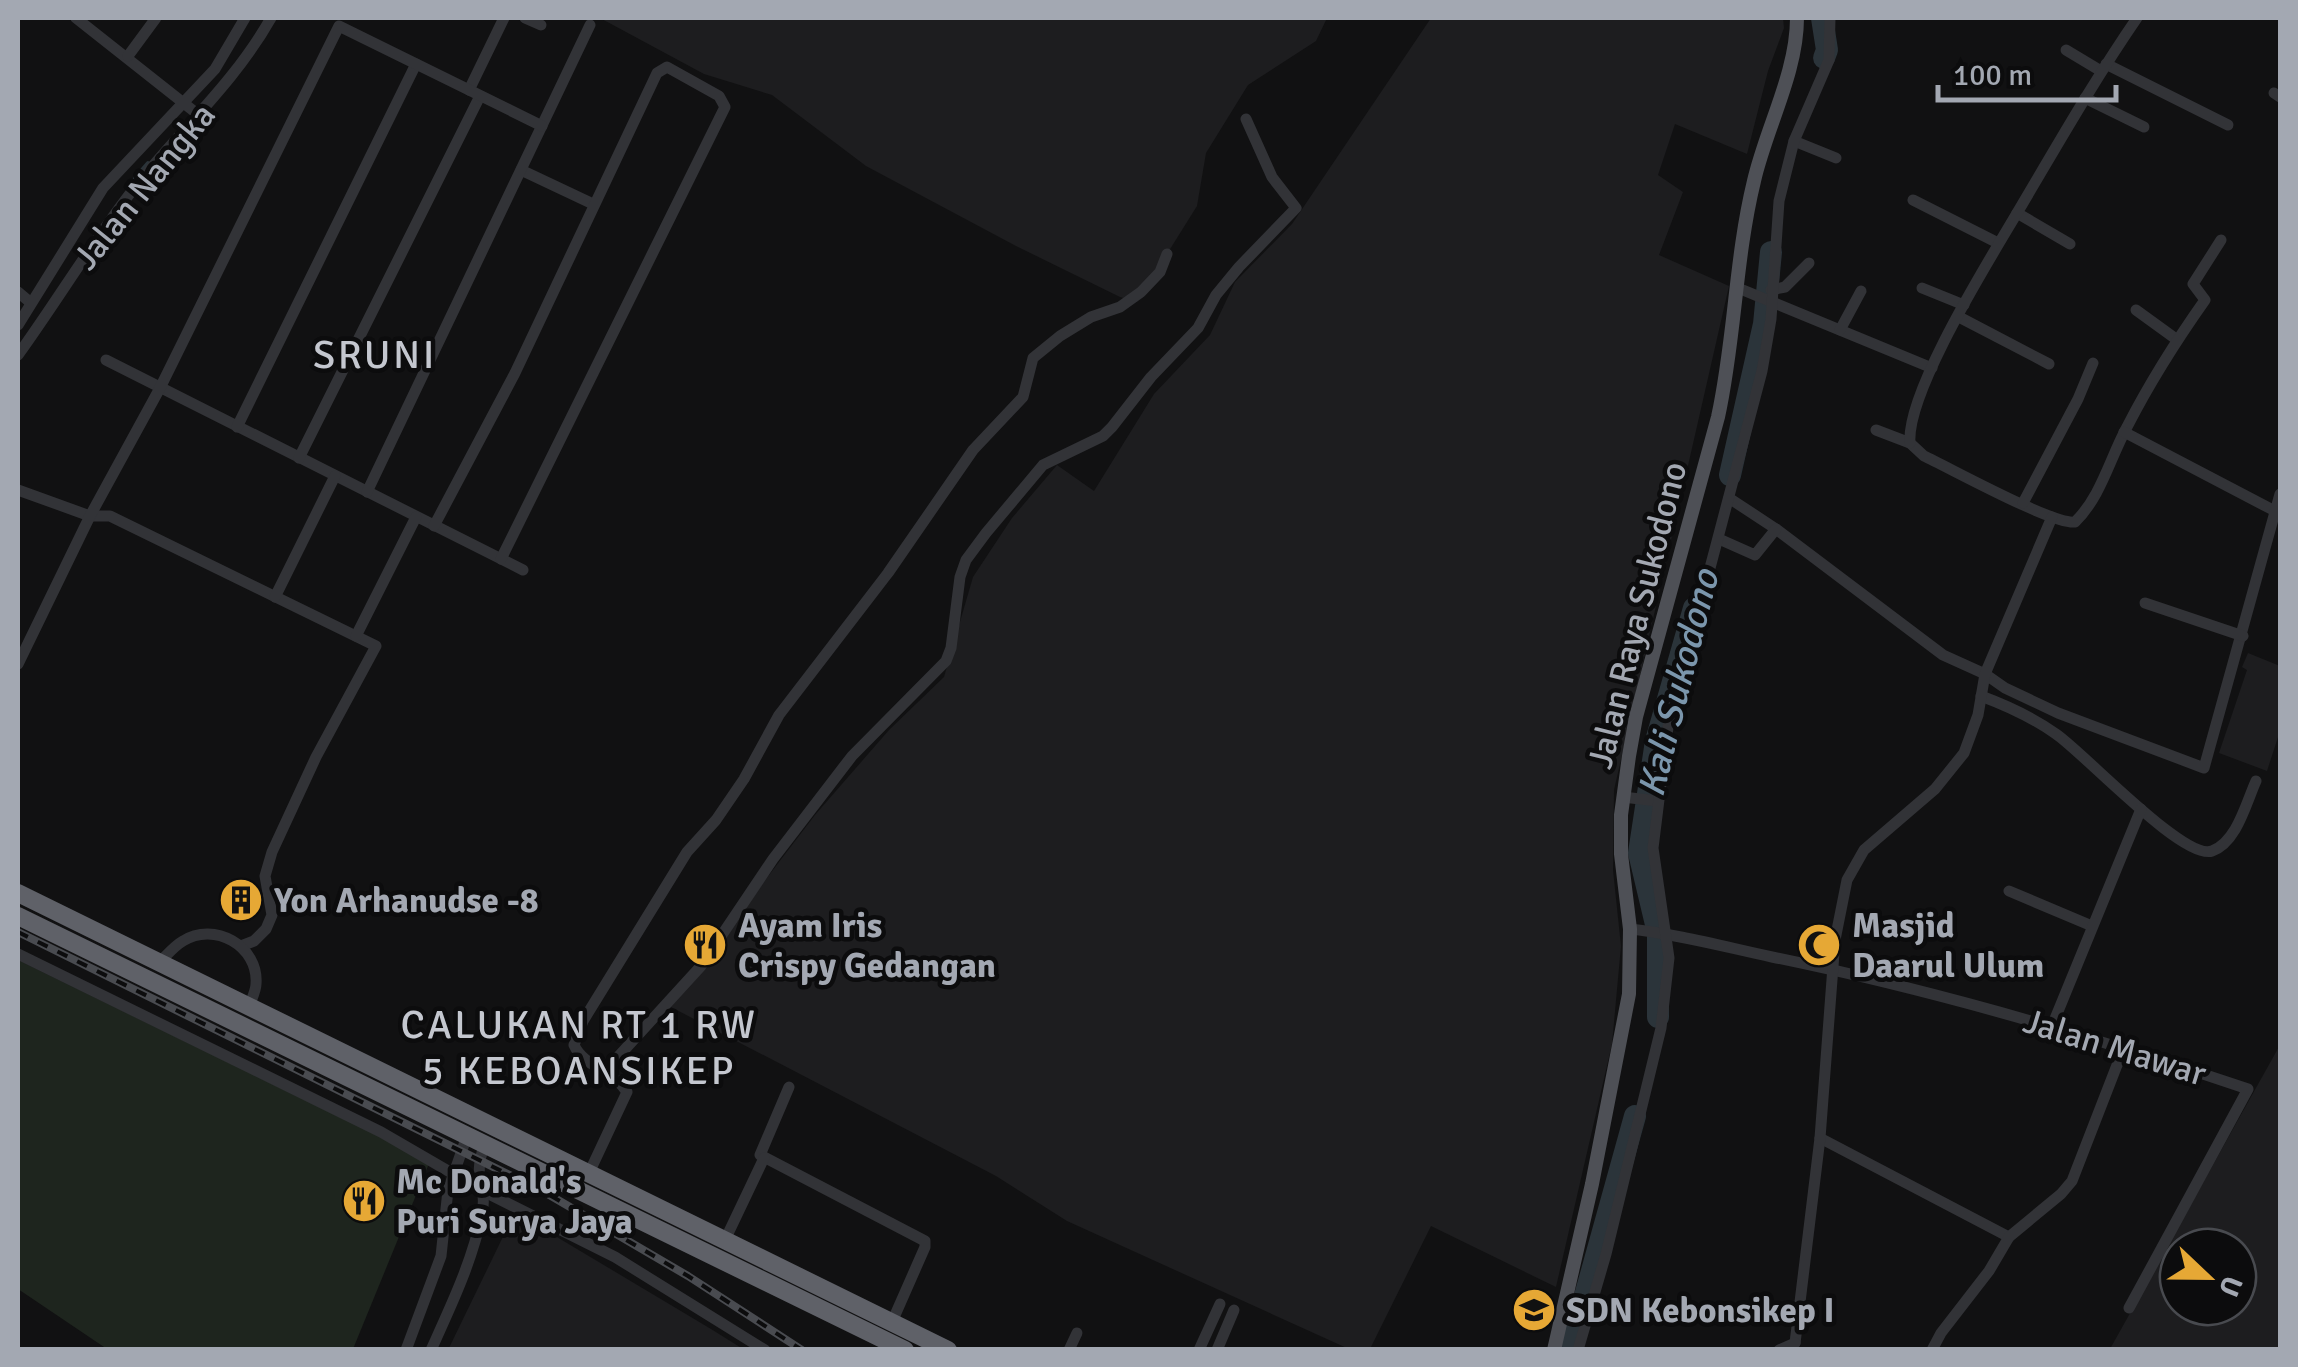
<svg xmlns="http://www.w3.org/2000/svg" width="2298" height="1367" font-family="Signika,sans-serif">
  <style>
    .built { fill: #1d1d1f; fill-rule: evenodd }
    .green { fill: #1e251e }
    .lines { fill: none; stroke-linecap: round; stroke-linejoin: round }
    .stream { stroke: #2b343a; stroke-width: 4 }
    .river { stroke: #2b343a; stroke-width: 22 }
    .minor { stroke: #323337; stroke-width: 11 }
    .major { stroke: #4e5056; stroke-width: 14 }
    .highway { stroke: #5f6168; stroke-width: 18 }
    .rail-casing { stroke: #494b50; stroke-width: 8 }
    .rail { stroke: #0c0c0d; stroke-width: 4; stroke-dasharray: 11; stroke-linecap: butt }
    .labels { text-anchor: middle; stroke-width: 9; stroke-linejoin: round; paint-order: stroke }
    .street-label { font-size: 35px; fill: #a3a8b2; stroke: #0c0c0d }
    .poi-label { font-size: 35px; font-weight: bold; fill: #a3a8b2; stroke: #0c0c0d; text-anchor: start }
    .water-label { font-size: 38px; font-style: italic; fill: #7b96ac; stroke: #0c0c0d }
    .quarter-label { font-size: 40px; letter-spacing: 2.5px; fill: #c4c7cf; stroke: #0c0c0d }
  </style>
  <rect width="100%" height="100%" fill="#111112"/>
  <g class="built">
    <path d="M600,18H1327L1316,41L1248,85L1206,153L1197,206L1137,302L1120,297L1016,246L866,166L772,95L704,74Z"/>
    <path d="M1431,18H1783L1784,28L1768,71L1747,154L1675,124L1658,175L1683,192L1659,255L1729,286L1614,790L1613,870L1621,946L1612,1044L1556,1287L1431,1226L1370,1349H1349L1067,1221L996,1176L669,1006L815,815L889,730L944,677L973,577L1012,518L1057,465L1094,491L1154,394L1210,335L1235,282L1292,224Z"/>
    <path d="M2248,653L2280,666V731L2267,771L2219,753L2247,670L2242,667Z"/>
    <path d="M2280,1045V1349H2110ZM2178,1247H2238V1307H2178Z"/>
    <path d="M515,1212L711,1329L743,1349L448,1350Z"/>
  </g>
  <path class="green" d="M18,960L430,1161L353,1349H107L18,1289Z"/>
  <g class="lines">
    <path class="stream" d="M135,178L148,163"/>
    <g class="river">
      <path d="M1822,18L1827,50L1824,58"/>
      <path d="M1730,475L1764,324L1771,252"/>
      <path d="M1658,1017V933L1639,853L1656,741L1694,608"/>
      <path d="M1570,1350L1635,1116"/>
    </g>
    <g class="minor">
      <path d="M76,18L200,116"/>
      <path d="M525,18L541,25"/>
      <path d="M2066,50L2101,71"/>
      <path d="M128,56L156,18"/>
      <path d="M2106,64L2228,125"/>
      <path d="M469,90L504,18"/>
      <path d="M2274,93L2280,97"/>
      <path d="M2085,98L2144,127"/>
      <path d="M1794,141L1836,158"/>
      <path d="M521,170L593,204"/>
      <path d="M1913,200L1998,243"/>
      <path d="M2017,213L2070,244"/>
      <path d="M1738,288L1932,368"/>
      <path d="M1922,288L1964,305"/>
      <path d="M1771,290L1785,287L1809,263"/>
      <path d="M18,292L31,303"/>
      <path d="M2136,310L2176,339"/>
      <path d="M1959,317L2049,364"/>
      <path d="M18,325L103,188L215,69L245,18"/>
      <path d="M1840,330L1861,291"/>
      <path d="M18,355C57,301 91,244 132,191C179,131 233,85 271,18"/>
      <path d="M106,360L523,570"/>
      <path d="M237,427L416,64"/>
      <path d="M1876,430L1910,443L1924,456C1950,468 2053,525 2075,522C2101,497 2110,458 2127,427C2150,382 2176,341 2205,300L2193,284L2221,240"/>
      <path d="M2124,432L2275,511"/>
      <path d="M1910,443C1906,391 1992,256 2020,208C2058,144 2095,79 2137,18"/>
      <path d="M299,458L480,96"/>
      <path d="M18,490L90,516H110L376,646L316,757L272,852L265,876L272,915L266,929L254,941L241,946"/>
      <path d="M367,492L590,25"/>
      <path d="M1729,498L1776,529L1943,655L1985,674L2005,688L2058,713L2204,768L2280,494"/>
      <path d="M2023,503L2078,399L2093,363"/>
      <path d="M434,526L515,373L657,73L667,67L719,96L725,107L501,559"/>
      <path d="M1719,539L1755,555L1776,529"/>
      <path d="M275,597L335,476"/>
      <path d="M2145,603L2243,636"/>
      <path d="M356,636L416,517"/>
      <path d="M18,664L90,516L160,388L339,26L542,126"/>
      <path d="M1981,696C2008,706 2032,717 2056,734C2084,753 2184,861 2212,851C2237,842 2246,803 2256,781"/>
      <path d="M1623,797L1657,801"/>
      <path d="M2009,891L2092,926"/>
      <path d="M1630,929C1677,934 1725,947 1772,957C1934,990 2091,1036 2248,1089L2129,1308"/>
      <path d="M18,954L381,1132L481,1190L615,1257L765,1350"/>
      <path d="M159,963C167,955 174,946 183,941C214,921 259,946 256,984C256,991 251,1000 249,1007"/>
      <path d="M2052,1026L2141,809"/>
      <path d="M606,1070L701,966L773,859L852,756L946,661L951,648L960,577L966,560L986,533L1043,465L1103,436L1112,427L1151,377L1198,328L1216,295L1239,267L1296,208L1272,177L1246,119"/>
      <path d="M789,1087L760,1155L925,1241V1247L892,1322"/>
      <path d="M1820,1138L2009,1237"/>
      <path d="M589,1173L627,1092C614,1071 584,1067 574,1045L583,1021L687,852L716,820L744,779L779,715L888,573L973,450L1023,397L1033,358L1060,336L1091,317L1120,307L1141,292L1160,272L1167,254"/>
      <path d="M725,1240L764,1158"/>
      <path d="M1795,1343L1820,1138L1835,940L1847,880L1864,850L1935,789L1964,753L1978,715L1985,674L2052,517"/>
      <path d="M406,1350L441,1256L448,1190L467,1136"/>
      <path d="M431,1350C451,1306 472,1262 482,1214C488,1186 471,1179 485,1144"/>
      <path d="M1069,1350L1077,1333"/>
      <path d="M1199,1350L1220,1304"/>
      <path d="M1217,1350L1234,1310"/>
      <path d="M1578,1350L1606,1254L1661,1028L1669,958L1653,848L1668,727L1762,371L1771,319L1779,201L1794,141L1829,60L1830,18"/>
      <path d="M1779,1350L1795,1343"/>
      <path d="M1932,1350L1941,1333L1989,1271L2009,1237L2061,1194L2072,1181L2124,1047"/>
    </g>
    <path class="major" d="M1554,1350L1592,1184L1629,994L1630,929L1621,854V815L1629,756L1636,717L1718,417C1735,340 1735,259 1754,181C1766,128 1797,73 1797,18"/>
    <g class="highway">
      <path d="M18,893L948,1350"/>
      <path d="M18,916L905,1350"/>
    </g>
    <g class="rail-casing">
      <path id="rail" d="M18,932L546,1193L688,1276L802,1350"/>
    </g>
    <use href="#rail" class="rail"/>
  </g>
  <defs>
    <g id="building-disc" transform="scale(2.25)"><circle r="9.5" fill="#e6a835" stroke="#0c0c0d"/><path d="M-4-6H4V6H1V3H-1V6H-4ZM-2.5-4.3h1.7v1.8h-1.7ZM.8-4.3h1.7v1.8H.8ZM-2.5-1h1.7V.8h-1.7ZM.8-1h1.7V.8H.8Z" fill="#111"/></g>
    <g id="restaurant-disc" transform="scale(2.25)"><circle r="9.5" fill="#e6a835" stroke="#0c0c0d"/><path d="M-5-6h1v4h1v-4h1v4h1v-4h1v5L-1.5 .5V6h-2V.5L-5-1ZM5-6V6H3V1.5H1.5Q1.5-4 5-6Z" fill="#111"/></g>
    <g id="mosque-disc" transform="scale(2.25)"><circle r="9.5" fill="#e6a835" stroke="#0c0c0d"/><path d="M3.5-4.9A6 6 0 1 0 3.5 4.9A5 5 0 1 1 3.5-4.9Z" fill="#111"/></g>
    <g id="school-disc" transform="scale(2.25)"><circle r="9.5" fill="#e6a835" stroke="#0c0c0d"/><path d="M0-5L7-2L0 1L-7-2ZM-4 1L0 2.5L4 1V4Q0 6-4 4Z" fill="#111"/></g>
  </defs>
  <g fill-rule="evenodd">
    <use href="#building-disc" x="241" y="900"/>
    <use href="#restaurant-disc" x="705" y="945"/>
    <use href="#mosque-disc" x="1819" y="945"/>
    <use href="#restaurant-disc" x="364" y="1201"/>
    <use href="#school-disc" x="1534" y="1310"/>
  </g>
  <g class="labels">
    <g class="street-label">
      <text transform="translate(144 186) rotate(-51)" y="12">Jalan Nangka</text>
      <text transform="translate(1637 615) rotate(-76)" y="12">Jalan Raya Sukodono</text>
      <text transform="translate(2115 1047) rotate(17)" y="12">Jalan Mawar</text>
    </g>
    <g class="poi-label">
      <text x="274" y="912">Yon Arhanudse -8</text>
      <text x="738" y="937">Ayam Iris<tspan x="738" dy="40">Crispy Gedangan</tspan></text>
      <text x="1852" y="937">Masjid<tspan x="1852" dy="40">Daarul Ulum</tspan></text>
      <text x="396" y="1193">Mc Donald's<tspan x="396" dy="40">Puri Surya Jaya</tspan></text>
      <text x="1566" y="1322">SDN Kebonsikep I</text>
    </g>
    <g class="water-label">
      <text transform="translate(1678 683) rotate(-76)" y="13">Kali Sukodono</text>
    </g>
    <g class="quarter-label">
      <text x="375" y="368">SRUNI</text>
      <text x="579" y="1038">CALUKAN RT 1 RW<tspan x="579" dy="46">5 KEBOANSIKEP</tspan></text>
    </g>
  </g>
  <rect width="2298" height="1367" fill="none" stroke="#a3a8b2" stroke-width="40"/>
  <g transform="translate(2208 1277) rotate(112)"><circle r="48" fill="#0c0c0d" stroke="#484a4f" stroke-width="2.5"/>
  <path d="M0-8L18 38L0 25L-18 38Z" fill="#e6a835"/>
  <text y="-15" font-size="28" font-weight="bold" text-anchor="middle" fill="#a3a8b2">U</text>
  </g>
  <path d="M1938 85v15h178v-15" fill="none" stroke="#a3a8b2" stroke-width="5"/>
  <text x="1953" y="85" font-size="30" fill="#a3a8b2" stroke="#0c0c0d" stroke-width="8" paint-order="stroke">100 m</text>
</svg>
